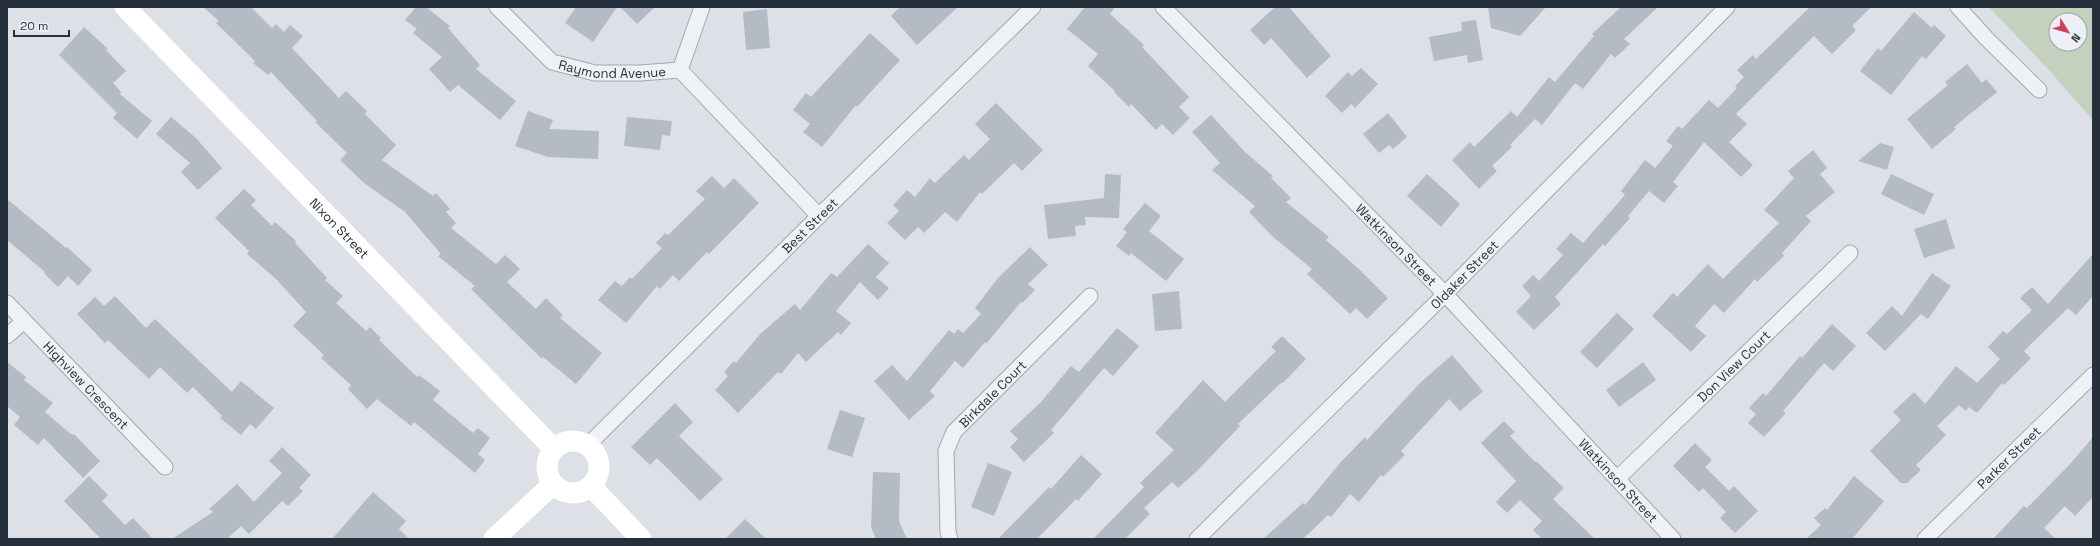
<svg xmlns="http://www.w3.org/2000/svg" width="2100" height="546" font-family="'Space Grotesk',sans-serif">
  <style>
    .green { fill: #c3d1be; fill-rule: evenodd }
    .building { fill: #b4bbc4 }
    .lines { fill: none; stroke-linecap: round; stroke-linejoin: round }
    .street-casing { stroke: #a2a8b1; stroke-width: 17 }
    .street { stroke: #eff2f5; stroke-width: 15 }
    .secondary { stroke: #fff; stroke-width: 21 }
    .labels { text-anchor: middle; stroke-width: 3; stroke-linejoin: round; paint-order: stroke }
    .street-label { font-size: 13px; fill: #26303d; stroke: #ecf0f5 }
  </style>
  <rect width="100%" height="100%" fill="#dde1e7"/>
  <path class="green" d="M1989,7H2093V120L2048,69ZM2056,20H2080V44H2056Z"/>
  <g class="building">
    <path d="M203,7H251L272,28L276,24L284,32L290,25L303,36L292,48L339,98L346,91L367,111L365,114L396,145L382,160L433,196L436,193L450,209L446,212L456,223L451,228L496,264L505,255L520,269L507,282L536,309L546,298L563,315L560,318L602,353L576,384L543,357L542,359L471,289L475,286L438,256L441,254L405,212L364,183L340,160L347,153L315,122L317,121L271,72L268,75L253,63L255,61L216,23L219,21Z"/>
    <path d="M416,7H426L450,26L448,28L480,65L476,69L516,101L500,120L458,85L450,92L429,69L442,57L413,33L417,29L405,20Z"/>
    <path d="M576,7H617L593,42L565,23Z"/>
    <path d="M620,7H655L637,24Z"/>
    <path d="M900,7H958L917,45L891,16Z"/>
    <path d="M1085,7H1115L1110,14L1144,45L1142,47L1189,97L1179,107L1190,118L1173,135L1162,124L1156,130L1131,104L1129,107L1114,92L1115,91L1088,66L1098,54L1067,29Z"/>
    <path d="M1275,7H1289L1331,56L1307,78L1271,38L1264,45L1250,30Z"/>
    <path d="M1488,7H1546L1520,36L1491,28Z"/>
    <path d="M1621,7H1658L1624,39L1630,44L1615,58L1611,54L1583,89L1575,83L1542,125L1535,119L1510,145L1512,147L1492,166L1497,171L1479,189L1452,160L1470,142L1474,147L1511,111L1517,117L1549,77L1555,82L1594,36L1592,34Z"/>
    <path d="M1810,7H1871L1852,26L1856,30L1832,54L1814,36L1736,114L1747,124L1729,142L1753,165L1741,177L1704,142L1673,182L1678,186L1664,203L1649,191L1628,216L1630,218L1605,246L1603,244L1555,297L1561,304L1534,330L1516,312L1531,296L1522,286L1533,275L1539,281L1563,255L1556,249L1571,233L1583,243L1625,195L1621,191L1645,160L1655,168L1673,146L1666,141L1678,126L1682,129L1709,100L1718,108L1737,88L1735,86L1744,77L1737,70L1753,55L1756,59Z"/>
    <path d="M767,9L770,48L746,50L743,12Z"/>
    <path d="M1914,12L1932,28L1934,25L1946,36L1926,59L1922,56L1891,95L1860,71L1878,48L1881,51Z"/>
    <path d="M1476,20L1483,60L1468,63L1467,55L1434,61L1429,37L1462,31L1461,22Z"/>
    <path d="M84,27L108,49L106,50L126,71L113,83L121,92L120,94L152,121L137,139L113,118L117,113L59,55Z"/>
    <path d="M870,33L900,60L857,107L856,105L822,147L803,132L810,124L793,110L806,93L811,97Z"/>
    <path d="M1967,64L1982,83L1986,79L1997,92L1954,127L1956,129L1932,149L1907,119L1948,85L1945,82Z"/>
    <path d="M1361,68L1378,84L1355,108L1351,104L1342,113L1325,96L1348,72L1352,76Z"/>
    <path d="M996,103L1043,150L1022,171L1014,163L982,194L980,192L957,222L945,212L924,233L918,227L905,240L887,223L899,211L893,205L907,190L915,197L930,178L935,183L964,155L969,160L990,139L975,124Z"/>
    <path d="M528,111L553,120L549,129L599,131L598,159L548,157L515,146Z"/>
    <path d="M1388,113L1407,137L1393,149L1389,145L1379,153L1363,134Z"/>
    <path d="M1211,115L1245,152L1273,176L1271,178L1291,198L1286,202L1329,237L1326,240L1360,270L1388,298L1367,319L1356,308L1350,314L1307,274L1312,269L1272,236L1249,212L1255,206L1212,170L1220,163L1192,132Z"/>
    <path d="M171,117L196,138L222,168L198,190L181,172L190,163L156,134Z"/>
    <path d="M627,117L672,121L670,136L662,135L660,150L624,146Z"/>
    <path d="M1880,143L1894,147L1887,170L1858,161Z"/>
    <path d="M1813,150L1827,168L1820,174L1835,192L1806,216L1811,221L1782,253L1784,256L1757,282L1755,279L1724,313L1714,304L1695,326L1706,336L1691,352L1652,316L1673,293L1677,297L1708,264L1723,279L1779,223L1764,210L1794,178L1788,171Z"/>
    <path d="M1105,174L1121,175L1119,218L1085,217L1086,225L1075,226L1076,236L1048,239L1044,205L1104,198Z"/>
    <path d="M1427,174L1460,204L1441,227L1407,196Z"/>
    <path d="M1891,174L1934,194L1924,215L1881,194Z"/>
    <path d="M712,176L724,188L734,178L759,203L709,254L707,252L679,281L673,275L660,289L657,286L626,323L598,300L615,281L622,286L630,277L632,279L662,248L656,243L665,233L668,235L705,199L696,191Z"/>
    <path d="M244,189L256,200L251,205L272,226L275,222L296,241L295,243L327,278L325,280L343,296L336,303L366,331L370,327L381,338L379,340L417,377L419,375L440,391L433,400L473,433L478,428L490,438L478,454L485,460L475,473L414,422L411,426L377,399L367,409L348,389L351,385L321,358L324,355L293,326L306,312L276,279L247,254L249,251L215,218Z"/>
    <path d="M7,199L66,248L67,247L92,270L78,286L68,276L58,287L44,273L45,272L7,240Z"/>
    <path d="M1145,203L1161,216L1149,231L1184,259L1166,281L1131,253L1129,256L1116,246L1127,232L1123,229Z"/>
    <path d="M1946,219L1955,248L1924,258L1914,229Z"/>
    <path d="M868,244L889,263L876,277L889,288L878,300L860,282L836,311L851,323L841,335L838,332L806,362L798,353L781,374L778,372L738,413L715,390L728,376L724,372L734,361L736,363L761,333L795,304L800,310L831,273L837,277Z"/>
    <path d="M1030,247L1048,265L1028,284L1035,290L1022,303L1021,302L986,344L985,342L963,368L955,361L930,391L935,396L909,420L874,381L892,365L907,381L949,330L954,334L958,329L963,333L981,314L975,308L998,278Z"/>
    <path d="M2093,254V296L2076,315L2068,308L2024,351L2031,358L2004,385L2002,383L1977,413L1969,407L1966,411L1959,405L1937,426L1946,435L1916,465L1921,470L1907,483H1901L1870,451L1901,420L1893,412L1914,392L1925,404L1956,366L1977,383L2000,359L1988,347L2003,331L2007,334L2032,310L2020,298L2032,287L2048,304Z"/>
    <path d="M1932,273L1951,286L1928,319L1921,314L1885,351L1866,333L1892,306L1902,316Z"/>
    <path d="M1179,291L1182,329L1155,331L1152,294Z"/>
    <path d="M115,296L146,328L155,319L232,392L241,381L274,408L256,429L250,424L241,435L220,418L222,416L193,387L187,393L160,367L149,379L108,340L105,343L77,314L95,297L104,306Z"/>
    <path d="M1617,313L1634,329L1597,368L1580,352Z"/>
    <path d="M1832,324L1856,346L1833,371L1824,363L1783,411L1786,413L1764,437L1748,423L1756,414L1749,408L1763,393L1766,396L1800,356L1802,358Z"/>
    <path d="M1117,328L1139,346L1113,376L1104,368L1051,430L1054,433L1024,462L1010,447L1018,439L1010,431L1041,402L1071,366L1079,372Z"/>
    <path d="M1282,336L1306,359L1283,383L1282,382L1238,424L1240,426L1197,471L1178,488L1172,482L1144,508L1150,514L1125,539H1093L1144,487L1140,483L1174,450L1155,433L1203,380L1225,402L1276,351L1271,347Z"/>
    <path d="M1452,355L1483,391L1460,411L1449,399L1401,451L1405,455L1383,477L1381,475L1359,502L1350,494L1331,517L1328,515L1303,539H1263L1303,503L1305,505L1340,463L1365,437L1367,440L1421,382Z"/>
    <path d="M7,362L26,377L24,380L53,403L45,412L72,435L74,434L100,461L83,478L44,438L38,445L14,425L20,417L7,406Z"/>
    <path d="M1643,362L1656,380L1619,407L1606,390Z"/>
    <path d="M675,403L693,422L679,436L723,479L700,501L657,458L650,465L631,447Z"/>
    <path d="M840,410L865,418L852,457L827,449Z"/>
    <path d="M1504,421L1515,432L1510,436L1535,462L1536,461L1564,488L1553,499L1595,539H1542L1533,530L1542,521L1520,500L1507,513L1496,502L1516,481L1481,443Z"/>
    <path d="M2093,437V497L2075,516L2065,506L2044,528L2056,539H1993L2024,506L2027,508L2071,463Z"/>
    <path d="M1695,443L1712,460L1705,467L1729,491L1734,486L1758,511L1735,533L1720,518L1726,512L1703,488L1699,492L1673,466Z"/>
    <path d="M282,447L311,475L299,488L303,491L288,506L282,501L249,534L241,526L227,539H172L213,512L209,509L237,484L254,502L282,473L269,461Z"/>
    <path d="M1081,455L1102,474L1078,501L1076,499L1037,539H998L1049,487L1051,489Z"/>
    <path d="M988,463L1012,472L994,516L971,507Z"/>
    <path d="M873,472L900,473L899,521L907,539H876L871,527Z"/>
    <path d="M89,476L108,495L102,501L125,525L133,518L153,539H101L64,501Z"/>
    <path d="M1854,476L1884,501L1852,539H1806L1821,525L1814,518L1825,508L1827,510Z"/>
    <path d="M373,492L406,521L399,529L409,539H332Z"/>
    <path d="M745,519L766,539H725Z"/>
  </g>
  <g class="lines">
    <g class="street-casing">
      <g id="street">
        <path id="s1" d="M497,7L552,62L595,73H640L680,70"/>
        <path id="s2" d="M1163,7L1445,294L1673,539"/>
        <path d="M1958,7L1986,38L2039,90"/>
        <path d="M680,70L819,216"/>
        <path d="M680,70L702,7"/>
        <path id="s3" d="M7,303L165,467"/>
        <path d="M7,336L24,321"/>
        <path id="s4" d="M588,445L819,216L1033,7"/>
        <path id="s5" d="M1618,478L1850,253"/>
        <path id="s6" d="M950,539L948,532L946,451L954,432L1090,296"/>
        <path id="s7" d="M1197,539L1445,294L1727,7"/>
        <path id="s8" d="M1925,539L2093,375"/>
      </g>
    </g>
    <use href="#street" class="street"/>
    <g class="secondary">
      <path id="s9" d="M125,7L554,449"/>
      <circle cx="573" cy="467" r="26"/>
      <path d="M591,486L641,539"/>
      <path d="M494,539L553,484"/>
    </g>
  </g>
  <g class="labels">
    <g class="street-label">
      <text dy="5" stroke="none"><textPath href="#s1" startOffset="139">Raymond Avenue</textPath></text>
      <text dy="5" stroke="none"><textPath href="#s4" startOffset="312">Best Street</textPath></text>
      <text dy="5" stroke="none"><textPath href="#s9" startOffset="308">Nixon Street</textPath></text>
      <text dy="5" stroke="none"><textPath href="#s2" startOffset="333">Watkinson Street</textPath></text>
      <text dy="5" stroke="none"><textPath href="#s7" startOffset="376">Oldaker Street</textPath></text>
      <text dy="5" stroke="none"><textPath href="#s5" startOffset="161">Don View Court</textPath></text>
      <text dy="5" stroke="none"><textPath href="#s3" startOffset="114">Highview Crescent</textPath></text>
      <text dy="5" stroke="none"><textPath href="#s6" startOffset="163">Birkdale Court</textPath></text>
      <text dy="5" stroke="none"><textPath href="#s8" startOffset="117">Parker Street</textPath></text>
      <text dy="5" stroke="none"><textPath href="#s2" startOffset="657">Watkinson Street</textPath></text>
    </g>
  </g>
  <rect width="2100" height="546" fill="none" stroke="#26303d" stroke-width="16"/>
  <g transform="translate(2068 32) rotate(127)"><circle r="19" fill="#ecf0f5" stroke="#9da3ab"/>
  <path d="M0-3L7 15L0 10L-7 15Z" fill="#ce3f5b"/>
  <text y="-6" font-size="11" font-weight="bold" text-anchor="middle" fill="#26303d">N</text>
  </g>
  <path d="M14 30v6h55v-6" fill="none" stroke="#26303d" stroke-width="2"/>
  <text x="20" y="30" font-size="12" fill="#26303d" stroke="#ecf0f5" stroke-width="3" paint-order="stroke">20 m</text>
</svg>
